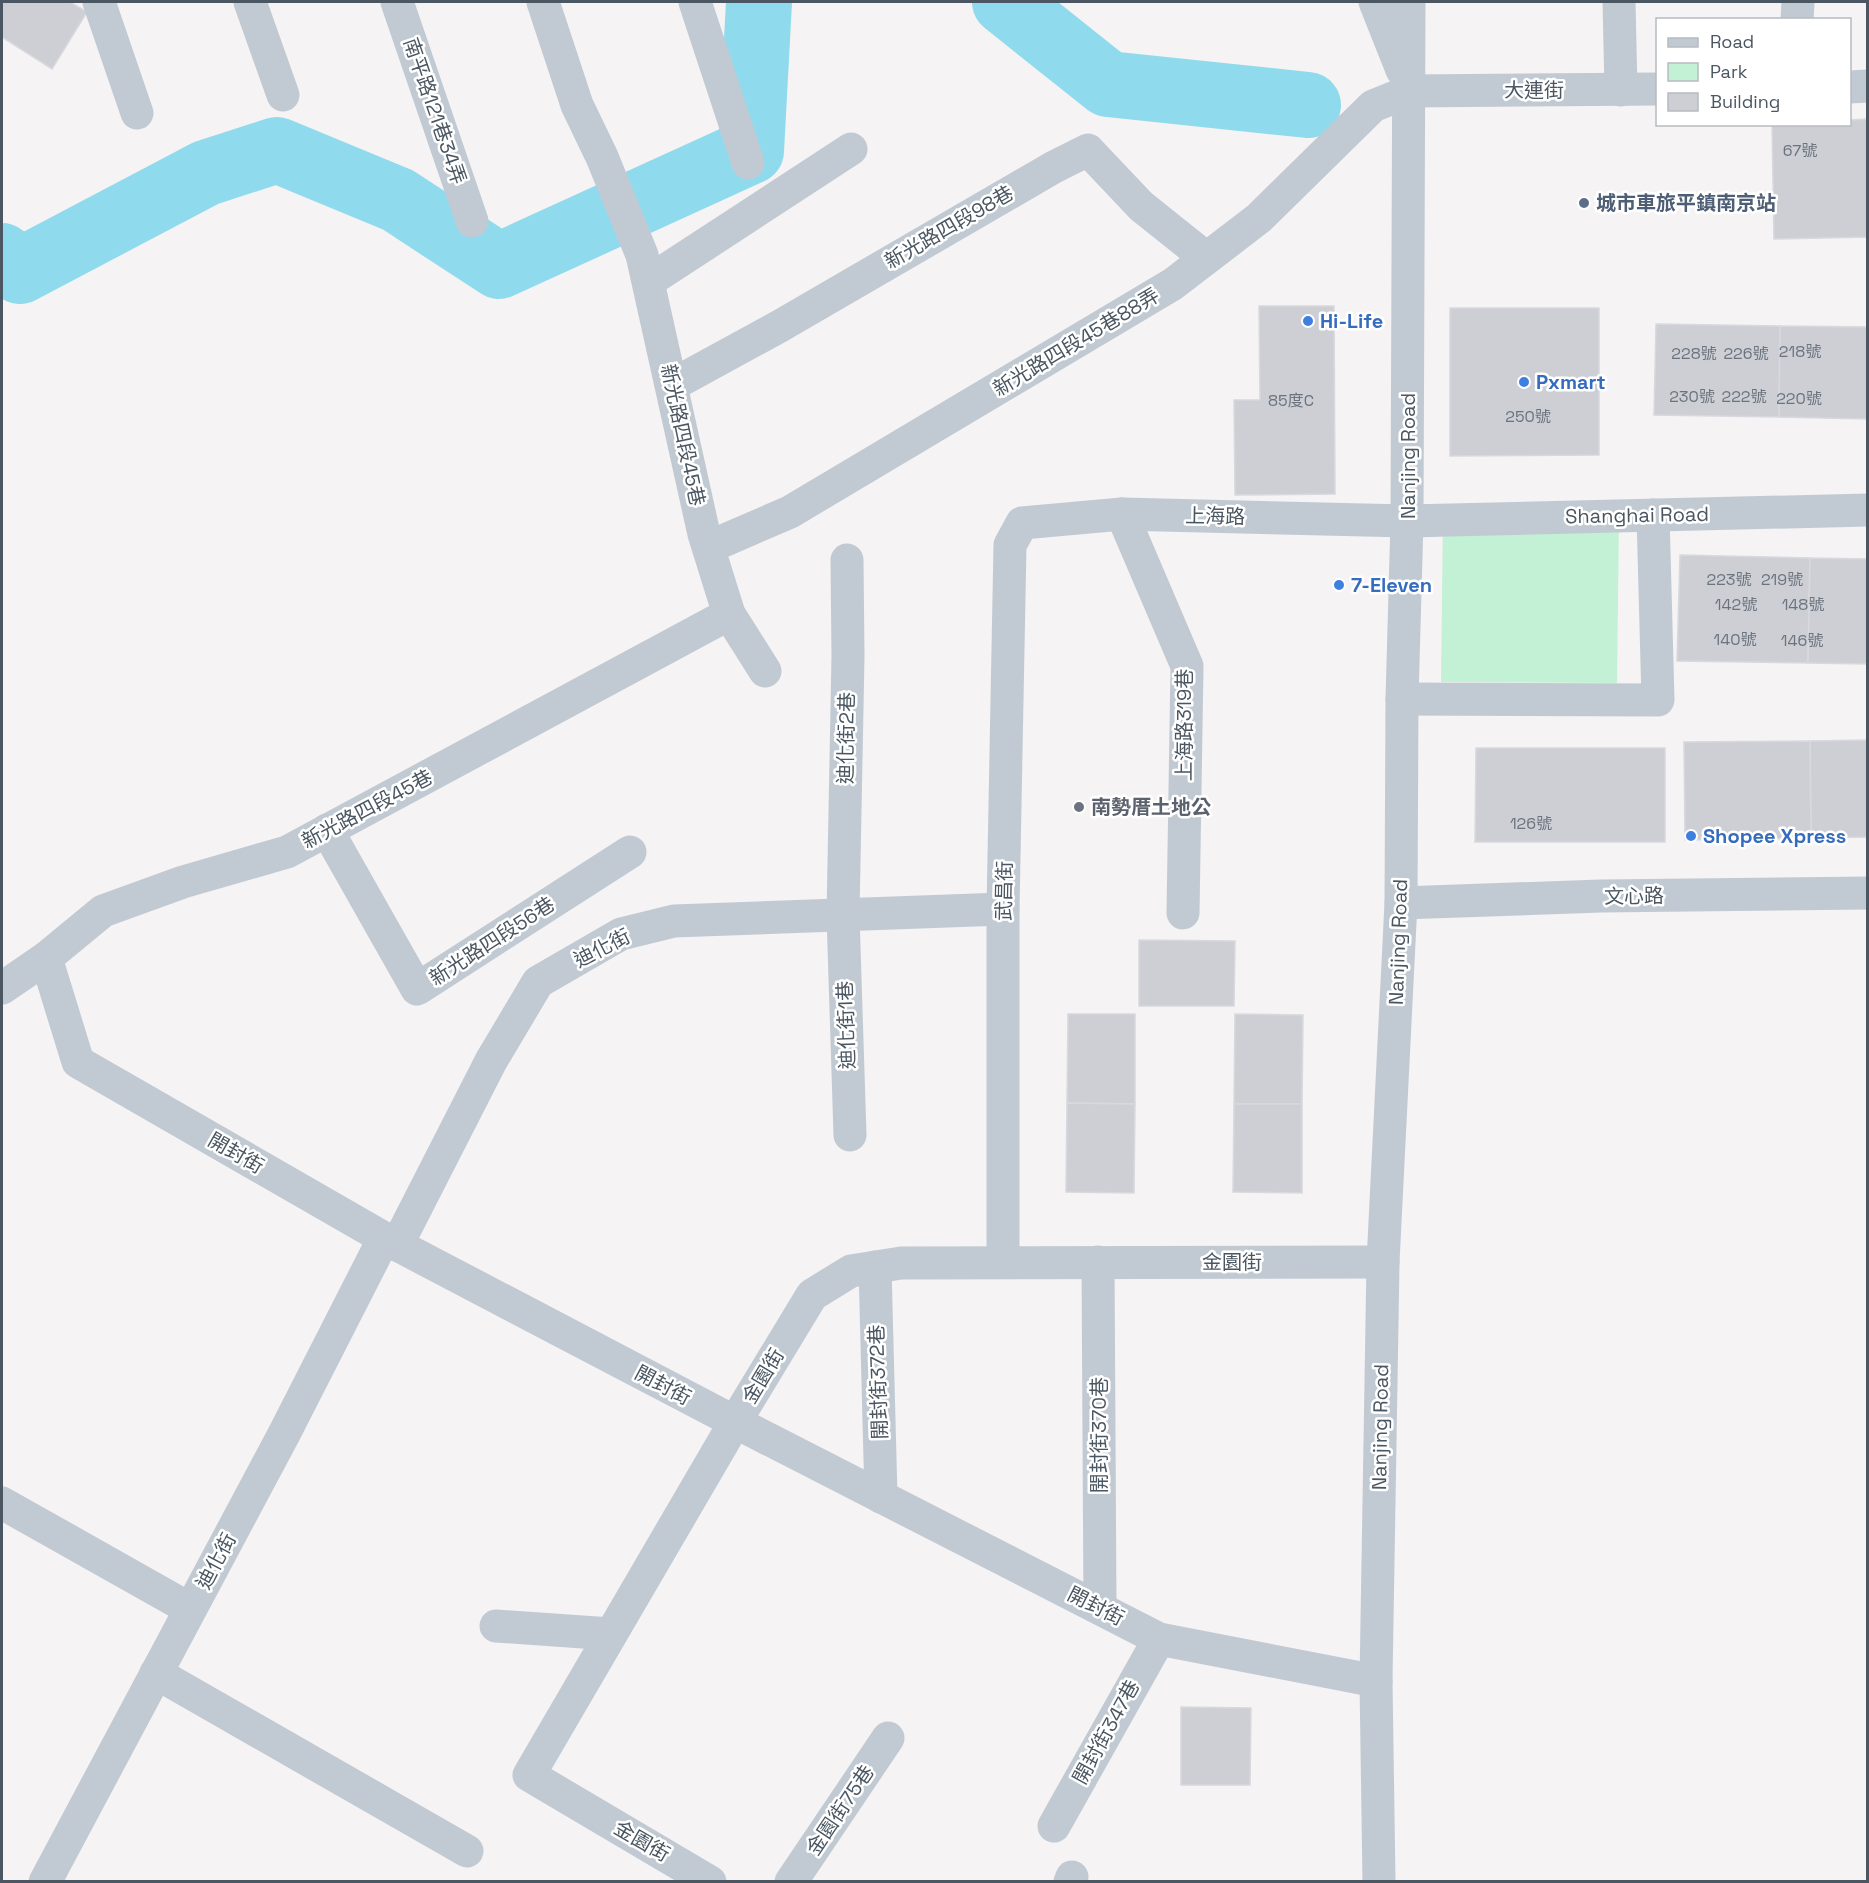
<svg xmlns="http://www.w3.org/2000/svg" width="1869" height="1883" font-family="'Space Grotesk','Noto Sans TC',sans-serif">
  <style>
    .green { fill: #c3f1d5 }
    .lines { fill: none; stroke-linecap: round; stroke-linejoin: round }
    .river { stroke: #90daee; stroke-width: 66 }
    .building { fill: #cdcfd5; stroke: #d7d9de; stroke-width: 1.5 }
    .minor { stroke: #c1cad2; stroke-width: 33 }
    .service-dot { fill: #5c6f8a; stroke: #fff; stroke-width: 2 }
    .shop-dot { fill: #3f7fe0; stroke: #fff; stroke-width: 2 }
    .worship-dot { fill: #6b7280; stroke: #fff; stroke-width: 2 }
    .labels { text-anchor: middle; stroke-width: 5; stroke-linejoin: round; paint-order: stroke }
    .number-label { font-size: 16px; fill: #6b747e }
    .street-label { font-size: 20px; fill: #4a5661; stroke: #fff }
    .service-label { font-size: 20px; font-weight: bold; fill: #4e5e75; stroke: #fff; text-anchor: start }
    .shop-label { font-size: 20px; font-weight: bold; fill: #366cbe; stroke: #fff; text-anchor: start }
    .worship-label { font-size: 20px; font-weight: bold; fill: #5b616d; stroke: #fff; text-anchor: start }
  </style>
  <rect width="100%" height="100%" fill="#f5f3f3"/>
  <path class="green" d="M1443,514L1619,515L1617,683L1441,682Z"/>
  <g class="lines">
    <g class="river">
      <path d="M1005,2L1108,84L1308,105"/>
      <path d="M2,256L20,271L206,173L277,150L398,200L499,266L751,151L759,2"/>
    </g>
  </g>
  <g class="building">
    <path d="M2,2H70L87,12L52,69L2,37Z"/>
    <path d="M1868,119V237L1774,239L1772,124H1850V120Z"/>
    <path d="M1259,306H1334L1335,494L1235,495L1234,400H1260Z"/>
    <path d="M1450,308H1599V455L1450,456Z"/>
    <path d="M1656,324L1780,326L1779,417L1654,415Z"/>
    <path d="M1780,326L1868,327V419L1779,417Z"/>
    <path d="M1680,555L1810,558L1808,663L1677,661Z"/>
    <path d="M1810,558L1868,559V664L1808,663Z"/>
    <path d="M1868,740V837L1811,838L1810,741Z"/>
    <path d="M1810,741L1811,838L1685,840L1684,742Z"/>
    <path d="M1476,748H1665V842H1475Z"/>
    <path d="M1139,940L1235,941L1234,1006H1139Z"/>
    <path d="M1068,1014H1135V1104L1067,1103Z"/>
    <path d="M1235,1014L1303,1015L1302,1104H1234Z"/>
    <path d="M1067,1103L1135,1104L1134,1193L1066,1192Z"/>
    <path d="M1234,1104H1302V1193L1233,1192Z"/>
    <path d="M1181,1707L1251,1708L1250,1785H1181Z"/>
  </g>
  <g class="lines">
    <g class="minor">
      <path d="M99,2L137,113"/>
      <path d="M250,2L283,95"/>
      <path d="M397,2L472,221"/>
      <path d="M543,2L577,105L602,157L642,255L704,534L729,614L765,671"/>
      <path d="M695,2L748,163"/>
      <path d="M1375,2L1402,70"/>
      <path d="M1619,2L1621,90"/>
      <path d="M1797,20L1798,2"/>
      <path d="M1850,87L1868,86"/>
      <path d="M649,281L851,149"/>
      <path d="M672,385L780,326L1054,167L1088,150L1141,206L1206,258"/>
      <path d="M1122,514L1187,666L1183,913"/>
      <path d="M709,547L790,512L1173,284L1259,218L1373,106L1410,91L1658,89"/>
      <path d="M847,560L848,656L843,915L850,1135"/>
      <path d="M1402,699L1658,700L1653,515"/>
      <path d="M327,830L417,989L630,852"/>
      <path d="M1401,903L1601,896L1868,893"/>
      <path d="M46,958L78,1062L384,1238L735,1422L1159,1639L1376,1681"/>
      <path d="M2,988L46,958L103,911L183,882L287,852L729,614"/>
      <path d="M397,1245L491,1061L538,982L621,934L674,921L1003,909"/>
      <path d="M1003,1262V909L1010,545L1022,523L1122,514L1407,521L1868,510"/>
      <path d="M1098,1262L1100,1608"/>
      <path d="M875,1267L881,1497"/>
      <path d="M2,1503L190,1609"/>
      <path d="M496,1626L611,1634"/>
      <path d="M156,1673L467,1851"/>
      <path d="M1054,1826L1159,1639"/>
      <path d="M45,1882L284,1434L384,1238"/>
      <path d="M710,1882L529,1775L735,1422L812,1295L851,1271L901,1263L1383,1262"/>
      <path d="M791,1882L888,1738"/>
      <path d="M1070,1882L1072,1877"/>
      <path d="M1379,1882L1376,1681L1383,1262L1401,903L1402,699L1407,521L1409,2"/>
    </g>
  </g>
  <circle class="service-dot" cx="1584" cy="203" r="6"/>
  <g class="shop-dot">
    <circle cx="1308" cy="321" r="6"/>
    <circle cx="1524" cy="382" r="6"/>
    <circle cx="1339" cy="585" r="6"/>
    <circle cx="1691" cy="836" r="6"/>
  </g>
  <circle class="worship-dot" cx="1079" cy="807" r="6"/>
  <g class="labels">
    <g class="number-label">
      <text x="1800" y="156">67號</text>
      <text x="1800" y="357">218號</text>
      <text x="1694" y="359">228號</text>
      <text x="1746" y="359">226號</text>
      <text x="1692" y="402">230號</text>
      <text x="1744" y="402">222號</text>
      <text x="1799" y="404">220號</text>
      <text x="1291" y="406">85度C</text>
      <text x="1528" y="422">250號</text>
      <text x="1729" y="585">223號</text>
      <text x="1782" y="585">219號</text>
      <text x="1736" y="610">142號</text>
      <text x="1803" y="610">148號</text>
      <text x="1735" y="645">140號</text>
      <text x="1802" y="646">146號</text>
      <text x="1531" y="829">126號</text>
    </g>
    <g class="street-label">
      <text x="1534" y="97">大連街</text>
      <text transform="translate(435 111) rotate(71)" y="7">南平路121巷34弄</text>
      <text transform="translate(949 227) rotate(-30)" y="7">新光路四段98巷</text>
      <text transform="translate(1076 342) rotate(-31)" y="7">新光路四段45巷88弄</text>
      <text transform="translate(683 435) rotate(78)" y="7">新光路四段45巷</text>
      <text transform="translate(1408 456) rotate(-90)" y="7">Nanjing Road</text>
      <text transform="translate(1637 515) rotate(-1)" y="7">Shanghai Road</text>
      <text transform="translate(1215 516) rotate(1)" y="7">上海路</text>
      <text transform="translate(1184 725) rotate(-90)" y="7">上海路319巷</text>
      <text transform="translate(846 738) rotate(-89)" y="7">迪化街2巷</text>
      <text transform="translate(367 809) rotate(-28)" y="7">新光路四段45巷</text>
      <text transform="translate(1004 891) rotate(-89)" y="7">武昌街</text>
      <text transform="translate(1634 896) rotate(-1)" y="7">文心路</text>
      <text transform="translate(492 941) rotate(-33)" y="7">新光路四段56巷</text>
      <text transform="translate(1398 942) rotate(-88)" y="7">Nanjing Road</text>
      <text transform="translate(602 948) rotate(-27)" y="7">迪化街</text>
      <text transform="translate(846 1025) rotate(-92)" y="7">迪化街1巷</text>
      <text transform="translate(236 1153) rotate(30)" y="7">開封街</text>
      <text x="1232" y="1269">金園街</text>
      <text transform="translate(763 1376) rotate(-59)" y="7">金園街</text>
      <text transform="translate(878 1382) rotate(-92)" y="7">開封街372巷</text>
      <text transform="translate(663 1385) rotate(28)" y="7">開封街</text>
      <text transform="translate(1380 1427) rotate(-89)" y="7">Nanjing Road</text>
      <text transform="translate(1099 1435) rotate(-90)" y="7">開封街370巷</text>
      <text transform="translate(216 1561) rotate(-62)" y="7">迪化街</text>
      <text transform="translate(1096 1606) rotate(27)" y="7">開封街</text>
      <text transform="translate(1106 1732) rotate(-61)" y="7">開封街347巷</text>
      <text transform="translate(840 1810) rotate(-56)" y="7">金園街75巷</text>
      <text transform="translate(642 1841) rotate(30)" y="7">金園街</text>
    </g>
    <g class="service-label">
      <text x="1596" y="210">城市車旅平鎮南京站</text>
    </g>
    <g class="shop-label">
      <text x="1320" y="328">Hi-Life</text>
      <text x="1536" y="389">Pxmart</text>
      <text x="1351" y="592">7-Eleven</text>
      <text x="1703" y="843">Shopee Xpress</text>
    </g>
    <g class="worship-label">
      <text x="1091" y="814">南勢厝土地公</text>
    </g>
  </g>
  <rect width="1869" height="1883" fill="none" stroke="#4a5661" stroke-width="6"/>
  <rect x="1656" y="18" width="195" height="108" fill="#ffffff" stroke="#b7bbc0" stroke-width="1.5"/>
  <rect x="1668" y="38" width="30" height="9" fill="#c1cad2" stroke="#b7bbc0" stroke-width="1.5"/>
  <text x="1710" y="48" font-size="18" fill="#4a5661">Road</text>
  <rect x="1668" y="63" width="30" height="18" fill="#c3f1d5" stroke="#b7bbc0" stroke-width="1.5"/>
  <text x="1710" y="78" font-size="18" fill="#4a5661">Park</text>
  <rect x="1668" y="93" width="30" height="18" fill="#cdcfd5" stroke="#b7bbc0" stroke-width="1.5"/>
  <text x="1710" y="108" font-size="18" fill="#4a5661">Building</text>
</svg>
